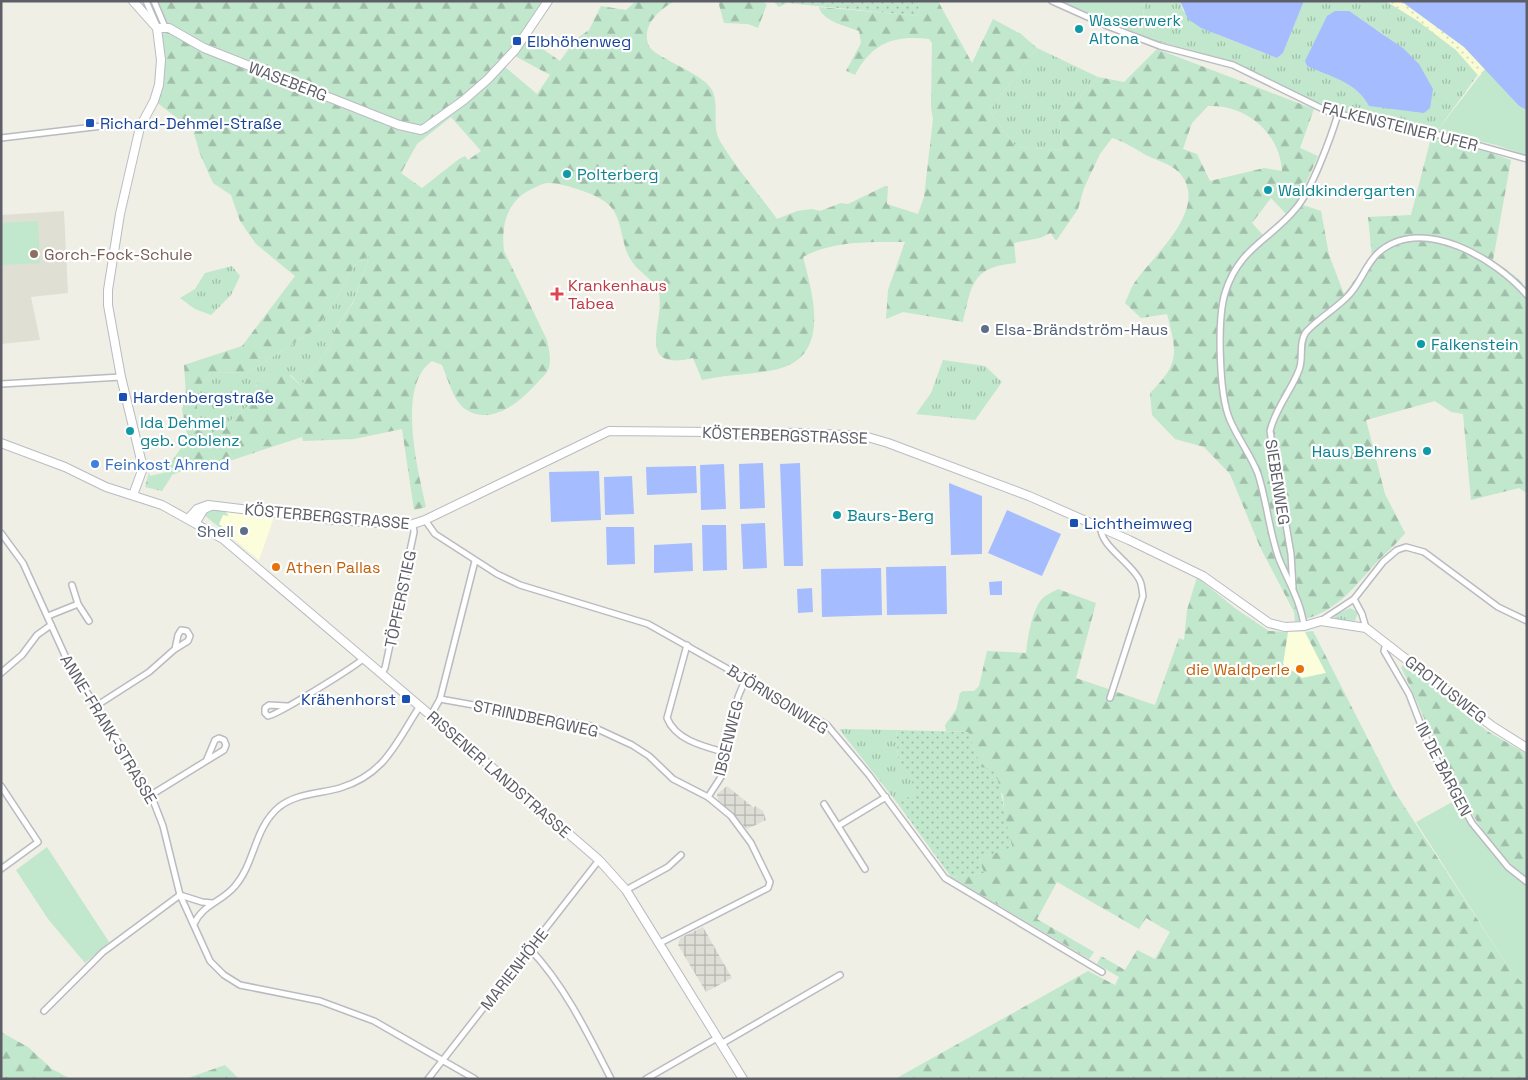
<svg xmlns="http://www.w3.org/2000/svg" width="1528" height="1080" font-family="'Space Grotesk',sans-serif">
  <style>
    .commercial { fill: #fcfedb }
    .industrial { fill: url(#industrial-grid) }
    .education { fill: #dfdfd3 }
    .grass { fill: url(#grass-tufts); fill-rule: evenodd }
    .forest { fill: url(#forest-firs); fill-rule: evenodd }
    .sand { fill: url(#sand-dots) }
    .park { fill: #c1e7cc }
    .garden { fill: url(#garden-dots) }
    .water { fill: #a5bdff }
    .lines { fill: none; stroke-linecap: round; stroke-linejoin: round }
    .street-casing { stroke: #babbc1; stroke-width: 8 }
    .secondary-casing { stroke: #babbc3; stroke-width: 10 }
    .street { stroke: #fff; stroke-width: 5 }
    .secondary { stroke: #fff; stroke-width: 8 }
    .culture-dot { fill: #0f9aa8; stroke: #fff; stroke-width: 2 }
    .transit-dot { fill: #1a4fb4; stroke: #fff; stroke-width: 2 }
    .education-dot { fill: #8d6e63; stroke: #fff; stroke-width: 2 }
    .health-dot { fill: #e0444e; stroke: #fff; stroke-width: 2 }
    .service-dot { fill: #5c6f8a; stroke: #fff; stroke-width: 2 }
    .shop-dot { fill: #3f7fe0; stroke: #fff; stroke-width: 2 }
    .food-dot { fill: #e8710a; stroke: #fff; stroke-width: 2 }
    .labels { text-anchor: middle; stroke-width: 4.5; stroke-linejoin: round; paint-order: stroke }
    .culture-label { font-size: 16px; fill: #0d838f; stroke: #fff; text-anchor: start }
    .transit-label { font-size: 16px; fill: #164399; stroke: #fff; text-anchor: start }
    .street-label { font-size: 16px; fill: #5d5e66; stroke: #fff }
    .education-label { font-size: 16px; fill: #785e54; stroke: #fff; text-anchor: start }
    .health-label { font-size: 16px; fill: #be3a42; stroke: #fff; text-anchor: start }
    .service-label { font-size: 16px; fill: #4e5e75; stroke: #fff; text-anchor: start }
    .shop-label { font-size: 16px; fill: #366cbe; stroke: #fff; text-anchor: start }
    .food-label { font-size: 16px; fill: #c56008; stroke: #fff; text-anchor: start }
  </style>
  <defs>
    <pattern id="industrial-grid" width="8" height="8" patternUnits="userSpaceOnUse" patternTransform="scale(1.25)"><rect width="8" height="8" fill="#deded7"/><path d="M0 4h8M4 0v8" fill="none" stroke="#b7b7b2"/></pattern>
    <pattern id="grass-tufts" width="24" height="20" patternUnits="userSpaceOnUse" patternTransform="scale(1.25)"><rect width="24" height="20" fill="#c1e7cc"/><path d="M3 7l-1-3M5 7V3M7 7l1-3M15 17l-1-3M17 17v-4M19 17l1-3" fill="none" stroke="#a0bea9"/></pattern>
    <pattern id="forest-firs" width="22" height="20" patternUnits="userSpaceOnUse" patternTransform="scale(1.25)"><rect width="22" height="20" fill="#c1e7cc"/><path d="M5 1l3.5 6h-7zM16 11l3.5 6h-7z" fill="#a0bea9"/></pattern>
    <pattern id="sand-dots" width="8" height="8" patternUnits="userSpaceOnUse" patternTransform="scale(1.25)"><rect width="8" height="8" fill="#f9fbd4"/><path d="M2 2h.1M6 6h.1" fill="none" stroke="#d8dab9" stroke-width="1.8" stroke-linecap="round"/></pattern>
    <pattern id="garden-dots" width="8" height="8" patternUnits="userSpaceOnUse" patternTransform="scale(1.25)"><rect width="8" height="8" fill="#c1e7cc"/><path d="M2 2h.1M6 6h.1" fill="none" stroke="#a0bea9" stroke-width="1.8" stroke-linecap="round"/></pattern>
  </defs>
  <rect width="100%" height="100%" fill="#efefe5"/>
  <g class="commercial">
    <path d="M215,509L274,517L259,560L204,515Z"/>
    <path d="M1288,632H1305L1326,673L1302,678L1283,664Z"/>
  </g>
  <g class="industrial">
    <path d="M727,786L754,808L755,806L763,811L766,820L747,829L718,800L717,794Z"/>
    <path d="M703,927L732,978L706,992L678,945L680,938Z"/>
  </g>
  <path class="education" d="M64,211L68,293L31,297L40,340L1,344V215Z"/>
  <g class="grass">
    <path d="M1145,1H1180L1183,11L1218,35L1277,58L1283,53L1304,1H1386L1418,21L1456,50L1479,73L1437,131L1367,118L1328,107L1217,57L1153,40C1155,25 1138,20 1145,1ZM1367,24L1385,35L1369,106C1357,86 1337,74 1314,69Z"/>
    <path d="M1037,48L1098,77L1059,121L1063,150L1016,147L989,111Z"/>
    <path d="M370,254L353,302L336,328L327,350L301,386L291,375L257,384L253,401L239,415L208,436L200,431C196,409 193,388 211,372L247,373L316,329L331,308L354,266Z"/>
    <path d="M232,266L240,276L231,295L211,315L195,309L180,298L195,289L205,273Z"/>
    <path d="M943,360L985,366L1002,382L975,420L916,414L931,393Z"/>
    <path d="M210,509L224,510L229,516L223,515L219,524L224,528H220L204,515Z"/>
    <path d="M1350,608L1358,612L1355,621L1334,619L1335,615Z"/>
    <path d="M839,729L896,730L898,758L918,791L898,804Z"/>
  </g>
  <g class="forest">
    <path d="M147,1H542L521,34L560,61L576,39L589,30L601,6L626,10L636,1H675C660,9 640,26 649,46C653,56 698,72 709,86C722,101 710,124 720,141C736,168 758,193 777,219L797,211L812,209L820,211L841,203L848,204L885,186H888L887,204L918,214L924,197L933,119L931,107L932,43L929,39C894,35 872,43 855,75L846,71L861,43L859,31C846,26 822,21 819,7L919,16L918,1H938L972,63L993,19L1021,34L1037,48L989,111L1016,147L1063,150L1059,121L1098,77L1124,82L1157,49L1314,109L1300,148L1318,156L1297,203L1321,211L1329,255L1344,294L1372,257L1368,217L1411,215L1431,138L1476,148L1511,160L1493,260L1515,276L1527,288V493L1519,488L1471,500L1463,414L1451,412L1435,401L1366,420L1385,494L1405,533C1396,545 1385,553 1375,564C1349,593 1335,613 1295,622L1294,612L1260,547L1230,474L1204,447L1175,439L1152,415L1150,393C1180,364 1177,352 1167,314L1141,318L1125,303C1128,297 1130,290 1133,285C1149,259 1208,212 1182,176C1175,165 1158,161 1146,155C1134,148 1125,142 1112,138L1100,154L1084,188L1078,209L1056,241L1051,233L1040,238L1014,243L1016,263C972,267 972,284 963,322L903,312L886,319L888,290L905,242C871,242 834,240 803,257C813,295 831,356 778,369C753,375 727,374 702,380L693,358C631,373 668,316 658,291C653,279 640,273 633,263C620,246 624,223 611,207C603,198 589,193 577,189C568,186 558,183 548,183C543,183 538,186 534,188C507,199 501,225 504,251L547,340C549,350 552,361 548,370C546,375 540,379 538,382C521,401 492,427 465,409C453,400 448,379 442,365L432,361C396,386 418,470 426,507L414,510L402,429L354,439L303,441L302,437L208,468L179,472L172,475L162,491L145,487L149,472L150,476L167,472L169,465L188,438L182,410L186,394L184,365L242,346L295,276L256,244L240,221L231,195L213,183L200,154L193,130L156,102C163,61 171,39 147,1ZM515,56L550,75L537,94L505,67ZM1208,106C1246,104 1280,133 1282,171L1264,168L1210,181L1197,154L1183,149L1192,123ZM451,117L481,151L468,160L465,156L459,159L422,188L401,173L417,144ZM1271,198L1286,214L1263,235L1252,223ZM370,254L353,303L336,328L327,350L301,386L283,369L267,372L257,384L253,401L239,415L208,436L200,431C196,410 193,388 211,372L247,373L316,329L331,308L354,266Z"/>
    <path d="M718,1H760L767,4L758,28L748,24L724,23Z"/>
    <path d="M1197,577L1236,609L1269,631L1288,632L1283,664L1302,678L1326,673L1305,632L1313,631L1395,792L1509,968L1527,988V1079H895L1088,971L1115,985L1119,977L1097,964L1101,956L1125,970L1137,950L1155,959L1170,932L1146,918L1139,929L1057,882L1037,919L1094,952L1089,959L951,877L984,873L979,859L1012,846L1005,822L1003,795L981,768L968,732L946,731L945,725L956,710L960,693L963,691H974L979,686L987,651L1026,653C1028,636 1031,614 1041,600C1045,595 1053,592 1058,589L1096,603L1076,678L1155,705L1179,638L1184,640L1187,610Z"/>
    <path d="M1404,664L1487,731L1527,754V878C1467,832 1433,734 1401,667Z"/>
    <path d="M1,1032L28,1047L52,1069L71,1079H1Z"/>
    <path d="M225,1065L239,1079H185Z"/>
  </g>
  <path class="sand" d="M1386,1H1401L1464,47L1519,106L1527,110V132L1456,50L1418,21Z"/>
  <g class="park">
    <path d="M1066,1H1145C1138,20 1155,26 1153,40L1065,3Z"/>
    <path d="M1485,69L1519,106L1527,110V155L1496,145L1437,131Z"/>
    <path d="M38,221L40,263L1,265V223Z"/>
    <path d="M1454,801L1507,868L1527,884V988L1509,968L1416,822Z"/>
    <path d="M47,847L109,942L85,963L48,919L16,870Z"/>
  </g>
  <g class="garden">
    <path d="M773,1H918L919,16L787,3L779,7Z"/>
    <path d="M896,730L968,732L981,767L995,770C1003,795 1005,821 1012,847L979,859L984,873L951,877L898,804L917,791L898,758Z"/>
  </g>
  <g class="water">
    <path d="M1180,1H1304L1283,53L1277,58L1201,28L1188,19Z"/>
    <path d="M1401,1H1527V110L1519,106L1464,47Z"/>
    <path d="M1335,11H1349L1404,49L1419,64L1433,89L1430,108L1424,113L1369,106C1355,81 1331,77 1307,66L1305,61L1327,16Z"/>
    <path d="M763,463L765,508L740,509L739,464Z"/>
    <path d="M800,463L803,566H784L780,464Z"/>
    <path d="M724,464L726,509L701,510L700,465Z"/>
    <path d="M696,466L697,493L647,495L646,467Z"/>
    <path d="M599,471L601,520L551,522L549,472Z"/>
    <path d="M632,476L634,514L605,515L604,477Z"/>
    <path d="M949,483L982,496V554L951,555Z"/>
    <path d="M1007,510L1061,534L1042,576L988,553Z"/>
    <path d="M765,523L767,568L743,569L741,524Z"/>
    <path d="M702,525H726L727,570L703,571Z"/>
    <path d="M606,527H634L635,564L607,565Z"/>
    <path d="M692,543L693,571L654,573V545Z"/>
    <path d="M946,566L947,614L887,615L886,567Z"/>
    <path d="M881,568L882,615L822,617L821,569Z"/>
    <path d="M1002,581V595H990L989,582Z"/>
    <path d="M812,588L813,612L798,613L797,589Z"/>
  </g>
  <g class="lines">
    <g class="street-casing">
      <g id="street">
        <path d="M146,1L157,26"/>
        <path d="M154,1L165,27"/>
        <path d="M1052,1L1110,27L1160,46L1233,65L1327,111L1368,121L1444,136L1527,159"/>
        <path d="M1,138L119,124L140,127"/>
        <path d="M1,384L121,377"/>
        <path d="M425,520L435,534L497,574L520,585L648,624L827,725L869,775L945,878L1102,972"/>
        <path d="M1101,528C1100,546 1133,564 1140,581C1142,585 1142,591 1143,596L1110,698"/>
        <path d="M1,533L23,563L67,660L151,795L163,826L180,895L210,961L224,975L240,985L320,1001L374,1021L475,1079"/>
        <path d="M72,585L78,604L89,621"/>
        <path d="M1293,588L1291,554L1270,431C1275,409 1291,391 1299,370C1304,357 1298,344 1306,332C1318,319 1334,310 1347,297C1360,285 1365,265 1378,253C1422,214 1496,259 1527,295"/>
        <path d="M1354,599L1362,614L1366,628"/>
        <path d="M48,616L78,604"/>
        <path d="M1322,620L1354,599L1383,562L1397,550L1406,547L1424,552L1498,607L1527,621"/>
        <path d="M1304,626C1301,602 1288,581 1279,559C1269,531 1267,502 1258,474C1251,455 1238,439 1230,420C1219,395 1217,320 1225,293C1239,247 1271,240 1297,207C1312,189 1331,137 1338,114"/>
        <path d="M1386,643L1384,651L1409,694L1429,746L1472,823L1508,867L1527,882"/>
        <path d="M687,645L667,718C676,741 706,747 727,753"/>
        <path d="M1,673L22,655L37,635L51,625"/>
        <path d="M382,673L385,668L414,532L413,525"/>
        <path d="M440,699L591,726L632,745L649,756L673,779L708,797L731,816L751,843L770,882L768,888L660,943"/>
        <path d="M96,706L149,672L175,649L188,641L190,636L187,631L181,630L178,635L175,649"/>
        <path d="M287,706L269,705L265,708V713L268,716C274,717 356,666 364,658"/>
        <path d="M431,715L440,699L475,561"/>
        <path d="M1,786L38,842L1,869"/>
        <path d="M151,795L224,750L226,745L224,740L219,738L215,740L207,759"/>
        <path d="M708,797L721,777L738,697L746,678"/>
        <path d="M824,804L838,826L886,797"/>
        <path d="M838,826L865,869"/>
        <path d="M626,890L668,867L681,855"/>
        <path d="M180,895L202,902L212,903"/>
        <path d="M194,924C203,904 222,902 235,886C255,863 254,828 279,807C297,793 319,794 340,788C386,774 396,742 420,706"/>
        <path d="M530,949C565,986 588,1034 611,1079"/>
        <path d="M44,1011L103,952L180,895"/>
        <path d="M721,1044L840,975"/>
        <path d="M428,1079L599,860"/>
        <path d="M646,1079L717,1038"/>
      </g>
    </g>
    <g class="secondary-casing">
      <g id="secondary">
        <path d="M133,1L157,28L161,60L159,85L154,101L140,127L120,214L108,290V305L121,377L143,468L133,495"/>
        <path d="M157,28H169L204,48L399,125L421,130L425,128L464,100L488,79L515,50L548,1"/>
        <path d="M1,443L65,467L106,487L162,505L223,539L509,782L599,860L626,890L743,1079"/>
        <path d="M189,518L197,509L208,505L334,520L410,525L425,520L609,431L803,433L864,436L888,443L1029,496L1129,540L1203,576L1269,623L1285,627L1304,626L1321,621L1366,628L1492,726L1527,748"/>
        <path d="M196,522L204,509L211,506"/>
      </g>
    </g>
    <use href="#street" class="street"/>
    <use href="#secondary" class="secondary"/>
  </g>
  <g class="culture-dot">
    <circle cx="1079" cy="29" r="5"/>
    <circle cx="567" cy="174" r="5"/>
    <circle cx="1268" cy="190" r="5"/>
    <circle cx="1421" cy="344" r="5"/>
    <circle cx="130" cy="431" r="5"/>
    <circle cx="1427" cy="451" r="5"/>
    <circle cx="837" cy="515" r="5"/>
  </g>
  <g class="transit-dot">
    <rect x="512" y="36" width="10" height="10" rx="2.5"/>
    <rect x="85" y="118" width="10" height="10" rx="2.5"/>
    <rect x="118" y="392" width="10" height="10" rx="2.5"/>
    <rect x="1069" y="518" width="10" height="10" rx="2.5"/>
    <rect x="401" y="694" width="10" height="10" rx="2.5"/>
  </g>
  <circle class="education-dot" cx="34" cy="254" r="5"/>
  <path class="health-dot" d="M554.5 286.5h5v5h5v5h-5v5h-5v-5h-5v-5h5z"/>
  <g class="service-dot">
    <circle cx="985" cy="329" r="5"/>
    <circle cx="244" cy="531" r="5"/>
  </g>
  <circle class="shop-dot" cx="95" cy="464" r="5"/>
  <g class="food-dot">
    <circle cx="276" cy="567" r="5"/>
    <circle cx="1300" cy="669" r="5"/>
  </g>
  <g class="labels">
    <g class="culture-label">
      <text x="1089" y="26">Wasserwerk<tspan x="1089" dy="18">Altona</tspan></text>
      <text x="577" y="180">Polterberg</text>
      <text x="1278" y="196">Waldkindergarten</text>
      <text x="1431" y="350">Falkenstein</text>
      <text x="140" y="428">Ida Dehmel<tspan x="140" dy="18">geb. Coblenz</tspan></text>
      <text x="1417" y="457" text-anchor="end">Haus Behrens</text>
      <text x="847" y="521">Baurs-Berg</text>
    </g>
    <g class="transit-label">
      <text x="527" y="47">Elbhöhenweg</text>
      <text x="100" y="129">Richard-Dehmel-Straße</text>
      <text x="133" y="403">Hardenbergstraße</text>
      <text x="1084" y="529">Lichtheimweg</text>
      <text x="396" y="705" text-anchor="end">Krähenhorst</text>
    </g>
    <g class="street-label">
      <text transform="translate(288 81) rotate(21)" y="6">WASEBERG</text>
      <text transform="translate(1400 126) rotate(14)" y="6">FALKENSTEINER UFER</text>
      <text transform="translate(785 435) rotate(2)" y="6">KÖSTERBERGSTRASSE</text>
      <text transform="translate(1278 482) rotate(81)" y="6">SIEBENWEG</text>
      <text transform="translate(327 516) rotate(5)" y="6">KÖSTERBERGSTRASSE</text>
      <text transform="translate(400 599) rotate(-78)" y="6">TÖPFERSTIEG</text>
      <text transform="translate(1446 689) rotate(38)" y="6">GROTIUSWEG</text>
      <text transform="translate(778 699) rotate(32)" y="6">BJÖRNSONWEG</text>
      <text transform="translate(536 718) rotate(12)" y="6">STRINDBERGWEG</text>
      <text transform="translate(109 729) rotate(59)" y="6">ANNE-FRANK-STRASSE</text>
      <text transform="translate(728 738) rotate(-76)" y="6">IBSENWEG</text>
      <text transform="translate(1444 769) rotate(63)" y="6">IN DE BARGEN</text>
      <text transform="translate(499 774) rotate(41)" y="6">RISSENER LANDSTRASSE</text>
      <text transform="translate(514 969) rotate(-52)" y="6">MARIENHÖHE</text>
    </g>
    <g class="education-label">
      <text x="44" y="260">Gorch-Fock-Schule</text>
    </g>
    <g class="health-label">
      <text x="568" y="291">Krankenhaus<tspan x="568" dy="18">Tabea</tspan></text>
    </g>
    <g class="service-label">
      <text x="995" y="335">Elsa-Brändström-Haus</text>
      <text x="234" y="537" text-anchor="end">Shell</text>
    </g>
    <g class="shop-label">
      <text x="105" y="470">Feinkost Ahrend</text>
    </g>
    <g class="food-label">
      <text x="286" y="573">Athen Pallas</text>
      <text x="1290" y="675" text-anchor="end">die Waldperle</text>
    </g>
  </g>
  <rect width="1528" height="1080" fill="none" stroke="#5d5e66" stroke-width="5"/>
</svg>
